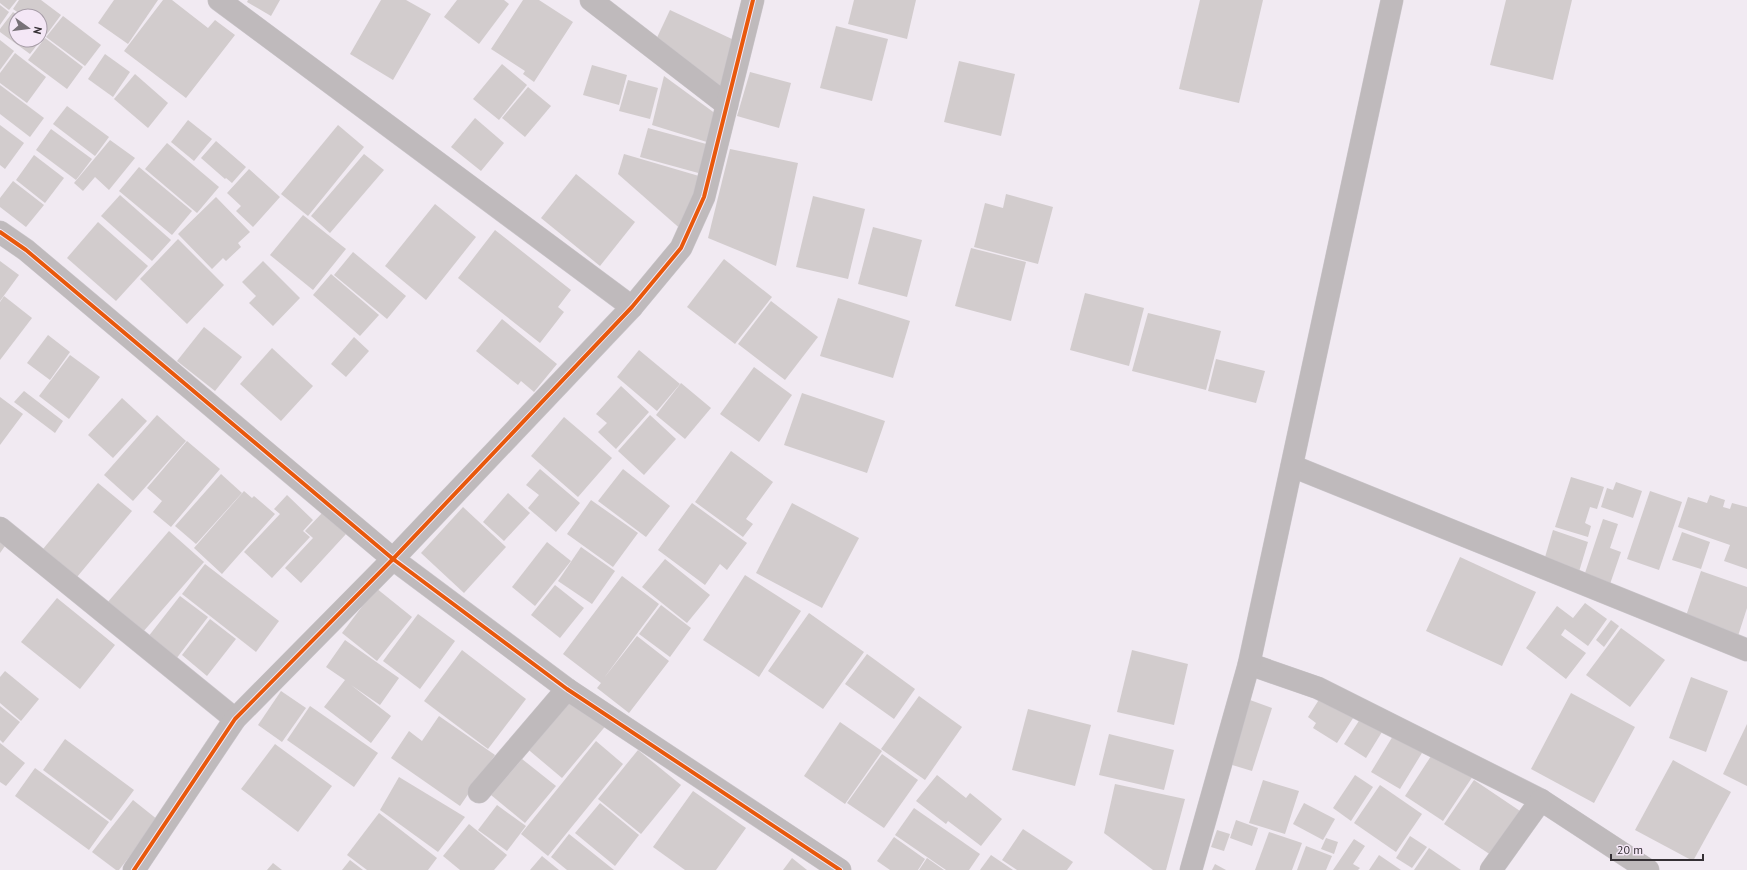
<svg xmlns="http://www.w3.org/2000/svg" width="1747" height="870" font-family="'PT Sans',sans-serif">
  <style>
    .building { fill: #d2cccd }
    .lines { fill: none; stroke-linecap: round; stroke-linejoin: round }
    .minor-casing { stroke: #cbc6cb; stroke-width: 23 }
    .minor { stroke: #bfbabc; stroke-width: 22 }
    .cycleway-casing { stroke: #f4e7f6; stroke-width: 6 }
    .cycleway { stroke: #e8590c; stroke-width: 4 }
  </style>
  <rect width="100%" height="100%" fill="#f1eaf2"/>
  <g class="building">
    <path d="M0,0H17L9,10L0,3Z"/>
    <path d="M19,0H41L61,15L47,34L40,29V16H23L13,9Z"/>
    <path d="M114,0H158L128,44L98,23Z"/>
    <path d="M163,0H172L208,28L215,20L235,35L186,98L124,51Z"/>
    <path d="M248,0H280L271,16L247,2Z"/>
    <path d="M381,0H406L431,14L393,80L350,54Z"/>
    <path d="M457,0H504L509,4L479,44L444,17Z"/>
    <path d="M523,0H539L573,22L534,82L523,74L525,71L491,49Z"/>
    <path d="M854,0H916L907,39L848,24Z"/>
    <path d="M1200,0H1263L1239,103L1179,89Z"/>
    <path d="M1506,0H1572L1553,80L1490,65Z"/>
    <path d="M0,5L9,12L0,25Z"/>
    <path d="M670,10L734,40L723,94L654,44Z"/>
    <path d="M13,12L18,16H16V40H40V33L44,36L30,54L0,32V29Z"/>
    <path d="M63,16L101,45L85,66L46,37Z"/>
    <path d="M836,26L888,39L872,101L820,88Z"/>
    <path d="M45,38L83,67L67,89L28,60Z"/>
    <path d="M0,40L14,51L0,70Z"/>
    <path d="M15,53L46,77L27,103L0,83V73Z"/>
    <path d="M105,54L130,72L113,97L88,79Z"/>
    <path d="M959,61L1015,74L1001,136L944,122Z"/>
    <path d="M502,64L527,85L499,120L473,99Z"/>
    <path d="M592,65L627,75L619,105L583,95Z"/>
    <path d="M750,72L791,83L779,128L737,116Z"/>
    <path d="M135,74L168,103L148,128L114,99Z"/>
    <path d="M664,76L716,114L710,143L652,125Z"/>
    <path d="M628,80L658,88L650,119L619,111Z"/>
    <path d="M0,85L44,118L30,137L0,114Z"/>
    <path d="M528,87L551,106L525,137L502,118Z"/>
    <path d="M67,106L109,137L95,156L53,124Z"/>
    <path d="M475,118L504,143L481,171L451,147Z"/>
    <path d="M188,120L212,139L194,161L171,142Z"/>
    <path d="M0,125L24,143L5,169L0,165Z"/>
    <path d="M338,125L364,147L308,216L281,194Z"/>
    <path d="M648,128L710,145L702,174L640,157Z"/>
    <path d="M51,129L92,159L76,180L36,150Z"/>
    <path d="M110,140L135,158L109,190L95,177L83,191L74,183Z"/>
    <path d="M216,141L246,167L232,183L226,178L225,179L201,158Z"/>
    <path d="M167,143L219,187L197,213L145,169Z"/>
    <path d="M730,149L798,163L776,266L708,238Z"/>
    <path d="M364,154L384,170L330,233L311,216Z"/>
    <path d="M624,154L699,176L684,232L618,174Z"/>
    <path d="M34,155L64,178L45,203L16,180Z"/>
    <path d="M139,167L192,211L172,235L119,191Z"/>
    <path d="M249,169L280,197L253,227L236,211L241,206L227,193Z"/>
    <path d="M576,174L635,222L600,266L541,218Z"/>
    <path d="M13,181L44,205L26,227L0,207V198Z"/>
    <path d="M1006,194L1053,207L1038,264L974,247L985,203L1003,208Z"/>
    <path d="M120,195L171,240L152,261L101,216Z"/>
    <path d="M813,196L865,209L848,279L796,267Z"/>
    <path d="M216,197L250,232L238,243L241,247L226,261L223,258L212,269L178,234Z"/>
    <path d="M435,204L476,237L426,300L385,266Z"/>
    <path d="M303,215L346,249L313,290L270,255Z"/>
    <path d="M98,222L148,266L116,301L67,258Z"/>
    <path d="M873,227L922,240L907,297L858,284Z"/>
    <path d="M495,230L571,290L558,307L564,312L540,343L458,278Z"/>
    <path d="M178,239L224,285L187,324L140,279Z"/>
    <path d="M971,248L1026,262L1011,321L955,306Z"/>
    <path d="M353,252L406,296L387,319L334,275Z"/>
    <path d="M724,259L772,297L735,344L687,307Z"/>
    <path d="M0,261L19,275L0,301Z"/>
    <path d="M263,261L300,298L273,326L249,303L256,296L242,282Z"/>
    <path d="M331,274L379,315L360,336L313,295Z"/>
    <path d="M1085,293L1144,308L1129,366L1070,350Z"/>
    <path d="M4,296L32,318L0,360V302Z"/>
    <path d="M838,298L910,321L893,378L820,356Z"/>
    <path d="M771,301L818,337L785,380L738,344Z"/>
    <path d="M1148,313L1221,331L1206,390L1132,371Z"/>
    <path d="M502,319L557,364L534,392L521,381L518,385L476,351Z"/>
    <path d="M204,327L242,357L215,391L177,361Z"/>
    <path d="M48,335L70,352L50,380L27,363Z"/>
    <path d="M354,337L369,351L346,377L331,364Z"/>
    <path d="M272,348L313,386L281,421L240,384Z"/>
    <path d="M639,350L680,384L657,411L617,377Z"/>
    <path d="M70,355L100,377L69,419L39,396Z"/>
    <path d="M1216,359L1265,371L1256,403L1208,391Z"/>
    <path d="M754,367L792,395L759,442L720,414Z"/>
    <path d="M681,383L711,408L685,439L656,415Z"/>
    <path d="M621,386L649,412L616,449L598,432L607,423L596,414Z"/>
    <path d="M24,391L63,421L55,433L14,402Z"/>
    <path d="M802,393L885,421L867,473L784,445Z"/>
    <path d="M0,397L23,414L0,445Z"/>
    <path d="M122,398L147,421L113,458L88,435Z"/>
    <path d="M157,415L186,441L133,501L104,475Z"/>
    <path d="M650,415L676,439L644,475L618,451Z"/>
    <path d="M564,417L612,458L578,497L531,456Z"/>
    <path d="M187,441L220,469L171,527L153,512L162,501L147,488Z"/>
    <path d="M731,451L773,482L746,519L753,524L743,537L695,502Z"/>
    <path d="M540,469L580,503L556,532L528,508L539,495L526,485Z"/>
    <path d="M623,469L670,506L646,537L598,501Z"/>
    <path d="M221,474L242,493L196,544L175,526Z"/>
    <path d="M1571,477L1604,487L1597,509L1590,507L1585,523L1591,526L1588,537L1555,527Z"/>
    <path d="M1616,482L1642,491L1633,518L1601,507L1607,488L1613,490Z"/>
    <path d="M98,483L132,511L77,577L43,549Z"/>
    <path d="M244,491L252,498L254,496L275,514L222,574L194,548Z"/>
    <path d="M1650,491L1682,502L1659,570L1627,559Z"/>
    <path d="M508,493L530,513L504,541L483,522Z"/>
    <path d="M287,495L313,520L303,531L310,537L272,578L244,552L280,514L274,509Z"/>
    <path d="M1710,495L1725,500L1723,507L1730,509L1732,503L1747,507V569L1724,561L1730,545L1678,527L1688,497L1707,503Z"/>
    <path d="M591,500L638,533L613,567L567,534Z"/>
    <path d="M692,503L747,543L727,570L720,564L705,585L658,550Z"/>
    <path d="M792,503L859,538L822,608L756,573Z"/>
    <path d="M463,507L506,547L464,593L421,553Z"/>
    <path d="M323,512L346,534L301,583L285,568L313,538L305,531Z"/>
    <path d="M1603,519L1618,524L1610,548L1621,552L1609,587L1583,579Z"/>
    <path d="M1553,530L1588,542L1578,575L1543,564Z"/>
    <path d="M169,531L204,562L142,633L107,603Z"/>
    <path d="M1682,532L1710,542L1701,569L1672,560Z"/>
    <path d="M0,542L5,546L0,553Z"/>
    <path d="M547,542L571,561L535,606L512,587Z"/>
    <path d="M581,547L615,571L592,604L558,581Z"/>
    <path d="M1460,557L1536,592L1502,666L1426,631Z"/>
    <path d="M665,559L710,595L687,623L642,587Z"/>
    <path d="M205,564L279,621L256,652L182,594Z"/>
    <path d="M1701,571L1747,587V608L1738,636L1685,619Z"/>
    <path d="M745,575L801,611L759,677L703,640Z"/>
    <path d="M622,576L659,604L604,678L637,636L669,661L629,713L597,688L601,683L563,654Z"/>
    <path d="M555,585L584,608L560,638L531,615Z"/>
    <path d="M376,588L412,617L377,661L342,633Z"/>
    <path d="M180,596L208,617L176,659L148,637Z"/>
    <path d="M57,598L115,645L80,689L21,642Z"/>
    <path d="M1585,603L1607,619L1588,646L1565,629L1561,635L1586,653L1566,679L1526,648L1557,606L1573,618Z"/>
    <path d="M661,605L691,628L670,657L639,634Z"/>
    <path d="M809,613L864,652L823,709L768,671Z"/>
    <path d="M418,614L455,641L420,689L383,661Z"/>
    <path d="M210,619L236,639L207,676L182,655Z"/>
    <path d="M1611,620L1619,626L1604,647L1596,640Z"/>
    <path d="M1621,628L1665,660L1630,707L1586,675Z"/>
    <path d="M345,640L399,678L380,705L351,685L391,716L371,743L324,707L345,680L326,667Z"/>
    <path d="M462,650L526,699L488,749L424,701Z"/>
    <path d="M1132,650L1188,664L1174,725L1117,712Z"/>
    <path d="M867,654L915,689L894,719L845,684Z"/>
    <path d="M5,671L39,699L21,721L0,703V677Z"/>
    <path d="M1691,677L1728,691L1706,752L1669,738Z"/>
    <path d="M281,691L306,708L282,742L258,725Z"/>
    <path d="M1571,693L1635,727L1594,803L1531,769Z"/>
    <path d="M919,696L962,727L925,780L881,749Z"/>
    <path d="M564,698L608,723L562,778L524,746Z"/>
    <path d="M1320,698L1357,712L1337,743L1313,728L1316,723L1308,717Z"/>
    <path d="M1250,700L1272,708L1252,771L1229,764Z"/>
    <path d="M0,706L20,722L3,743L0,740Z"/>
    <path d="M310,706L378,753L354,787L287,740Z"/>
    <path d="M1028,709L1091,725L1075,786L1012,770Z"/>
    <path d="M1364,713L1385,727L1366,758L1344,744Z"/>
    <path d="M439,716L495,755L460,806L391,758L409,731L422,741Z"/>
    <path d="M840,722L882,751L845,804L804,776Z"/>
    <path d="M1747,724V786L1723,774Z"/>
    <path d="M1396,731L1425,748L1400,789L1371,772Z"/>
    <path d="M1109,734L1174,750L1164,790L1099,775Z"/>
    <path d="M65,739L134,790L111,821L43,770Z"/>
    <path d="M596,741L623,764L548,856L521,834Z"/>
    <path d="M0,743L25,763L6,786L0,782Z"/>
    <path d="M275,744L332,786L298,832L241,789Z"/>
    <path d="M638,750L681,785L641,834L598,799Z"/>
    <path d="M1435,750L1473,776L1443,821L1405,796Z"/>
    <path d="M882,754L918,780L884,828L847,803Z"/>
    <path d="M522,759L556,786L525,823L491,795Z"/>
    <path d="M1673,760L1731,792L1693,861L1635,830Z"/>
    <path d="M35,768L109,822L89,850L15,796Z"/>
    <path d="M937,775L966,798L970,793L1002,819L981,846L948,821L946,824L916,801Z"/>
    <path d="M1355,775L1373,787L1351,821L1333,808Z"/>
    <path d="M399,777L465,817L438,852L380,810Z"/>
    <path d="M1263,780L1299,791L1285,834L1249,823Z"/>
    <path d="M1474,780L1520,811L1491,855L1444,824Z"/>
    <path d="M1115,784L1185,799L1166,870H1153L1104,833Z"/>
    <path d="M1380,785L1422,814L1396,852L1354,823Z"/>
    <path d="M693,791L746,828L716,870H685L653,847Z"/>
    <path d="M133,800L158,820L119,870H116L92,852Z"/>
    <path d="M600,803L639,835L615,866L575,833Z"/>
    <path d="M1304,803L1335,819L1323,840L1293,824Z"/>
    <path d="M497,805L526,826L507,851L478,830Z"/>
    <path d="M914,808L980,854L969,870H946L895,835Z"/>
    <path d="M379,813L437,858L428,870H367L347,855Z"/>
    <path d="M1236,820L1258,828L1252,846L1230,838Z"/>
    <path d="M469,824L507,855L494,870H460L443,856Z"/>
    <path d="M1023,829L1073,862L1067,870H1017L1002,860Z"/>
    <path d="M1217,830L1230,834L1224,851L1211,847Z"/>
    <path d="M1269,832L1302,843L1292,870H1255Z"/>
    <path d="M569,834L614,870H567L551,857Z"/>
    <path d="M1410,836L1427,847L1412,868L1396,858Z"/>
    <path d="M894,837L925,859L918,870H890L877,861Z"/>
    <path d="M1326,838L1338,842L1334,854L1321,849Z"/>
    <path d="M1354,839L1365,846L1353,864L1360,868L1358,870H1333Z"/>
    <path d="M1306,846L1332,856L1326,870H1297Z"/>
    <path d="M1429,848L1461,870H1414Z"/>
    <path d="M991,855L1013,870H980Z"/>
    <path d="M1379,855L1401,870H1369Z"/>
    <path d="M542,856L559,870H530Z"/>
    <path d="M792,858L807,870H783Z"/>
    <path d="M927,858L944,870H919Z"/>
    <path d="M350,860L363,870H342Z"/>
    <path d="M273,863L282,870H267Z"/>
    <path d="M1215,864L1226,870H1212Z"/>
  </g>
  <g class="lines">
    <g class="minor-casing">
      <g id="minor">
        <path d="M219,0L632,307"/>
        <path d="M591,0L727,105"/>
        <path d="M0,232L26,250L393,559L567,689L840,870"/>
        <path d="M1292,466L1747,650"/>
        <path d="M0,528L235,719"/>
        <path d="M1249,664L1318,688L1541,800L1648,870"/>
        <path d="M479,792L567,689"/>
        <path d="M134,870L235,719L393,559L632,307L681,248L704,197L753,0"/>
        <path d="M1191,870L1249,664L1392,0"/>
        <path d="M1491,870L1541,800"/>
      </g>
    </g>
    <use href="#minor" class="minor"/>
    <g class="cycleway-casing">
      <g id="cycleway">
        <path d="M0,232L26,250L393,559L567,689L840,870"/>
        <path d="M134,870L235,719L393,559L632,307L681,248L704,197L753,0"/>
      </g>
    </g>
    <use href="#cycleway" class="cycleway"/>
  </g>
  <g transform="translate(28 28) rotate(104)"><circle r="19" fill="#f4e7f6" stroke="#a89ea9"/>
  <path d="M0-3L7 15L0 10L-7 15Z" fill="#777177"/>
  <text y="-6" font-size="11" font-weight="bold" text-anchor="middle" fill="#353035">N</text>
  </g>
  <path d="M1611 854v6h92v-6" fill="none" stroke="#353035" stroke-width="2"/>
  <text x="1617" y="854" font-size="12" fill="#353035" stroke="#f4e7f6" stroke-width="3" paint-order="stroke">20 m</text>
</svg>
